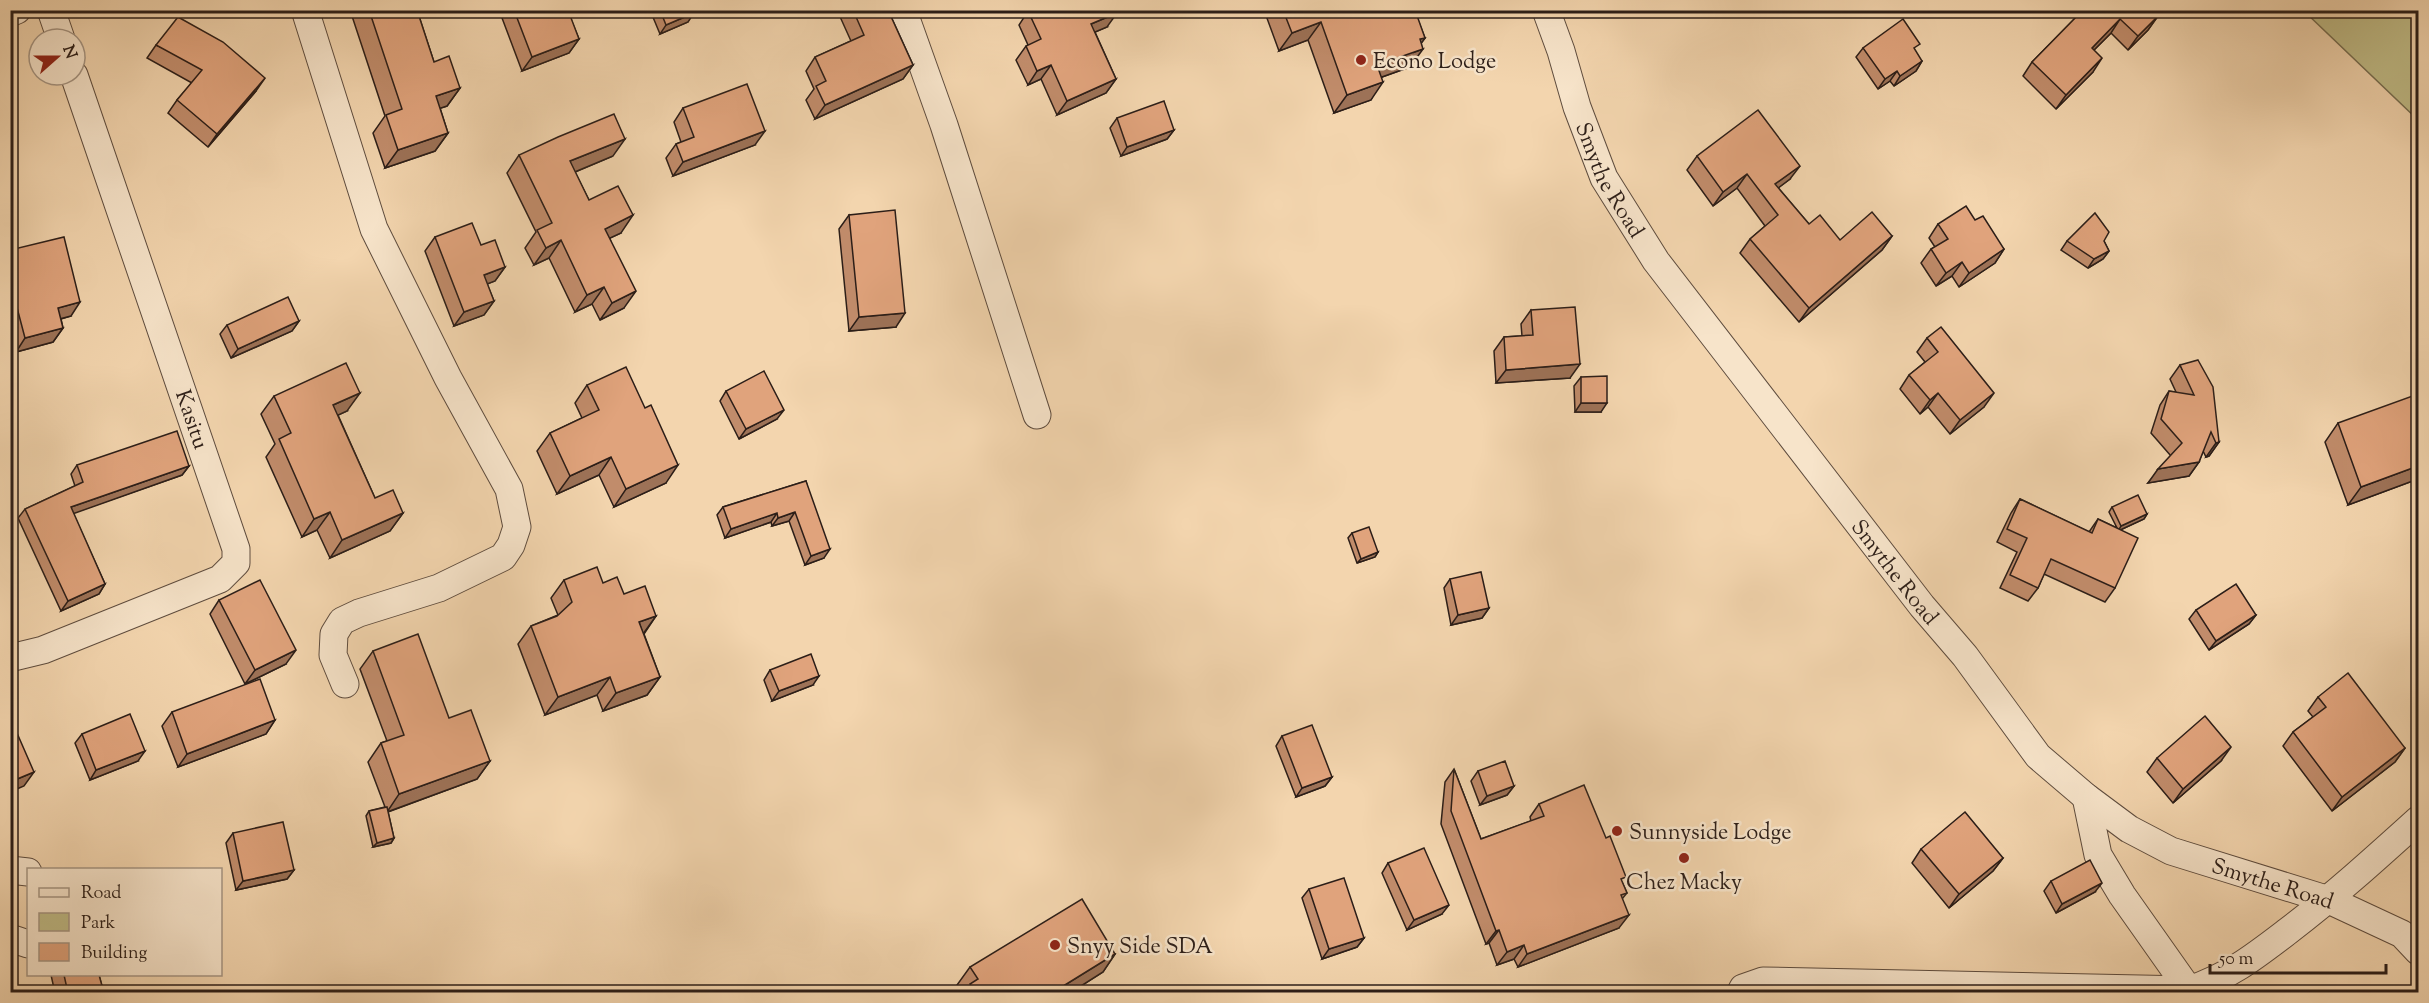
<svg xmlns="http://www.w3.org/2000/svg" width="2429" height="1003" font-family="'Sorts Mill Goudy',serif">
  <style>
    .green { fill: #c0bc87; stroke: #766d50; stroke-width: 1.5 }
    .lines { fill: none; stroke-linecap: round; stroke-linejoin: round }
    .minor-casing { stroke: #5e4c3e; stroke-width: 29 }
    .minor { stroke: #f7e4ca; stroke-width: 27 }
    .wall { fill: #c18c6b; stroke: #2c1e18; stroke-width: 1.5 }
    .shaded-wall { fill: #9d7257; stroke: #2c1e18; stroke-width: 1.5 }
    .building { fill: #e0a37c; stroke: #2c1e18; stroke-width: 1.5 }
    .poi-dot { fill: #8f2418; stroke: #f7e4ca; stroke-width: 2 }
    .labels { text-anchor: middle; stroke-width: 5; stroke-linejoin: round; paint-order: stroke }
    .poi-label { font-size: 22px; fill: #2c1e18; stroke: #f7e4ca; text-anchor: start }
    .street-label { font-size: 22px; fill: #2c1e18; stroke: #f7e4ca }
  </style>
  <rect width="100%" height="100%" fill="#f3d5ae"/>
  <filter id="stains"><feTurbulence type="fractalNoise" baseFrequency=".00333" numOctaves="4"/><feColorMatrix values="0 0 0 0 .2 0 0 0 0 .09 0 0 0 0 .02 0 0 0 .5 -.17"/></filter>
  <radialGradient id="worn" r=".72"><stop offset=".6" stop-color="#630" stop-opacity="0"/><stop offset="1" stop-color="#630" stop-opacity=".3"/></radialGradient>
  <path class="green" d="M2304,11H2418V120Z"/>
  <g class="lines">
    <g class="minor-casing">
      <g id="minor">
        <path d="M51,10L61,39"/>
        <path d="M305,10L374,229L448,378L509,489L517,527L511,545L503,557L439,588L359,613L342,621L334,634L333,655L345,684"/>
        <path d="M903,10L944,125L1037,415"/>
        <path id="s1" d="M1546,10L1561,51L1577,107L1604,178L1656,261L1922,606L1965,656L2038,756L2086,797L2129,829L2171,851L2329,900L2402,934L2418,951"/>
        <path d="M10,13L17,10"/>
        <path d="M10,658L43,650L220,579L236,563V549L74,75"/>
        <path d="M2086,797L2098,855L2122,895L2189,990"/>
        <path d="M10,870L28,872"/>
        <path d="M10,938L28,944"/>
        <path d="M1741,992L1743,988L1763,981L2189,990C2230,976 2254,957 2288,931C2334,896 2376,858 2418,820"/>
      </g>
    </g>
    <use href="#minor" class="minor"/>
  </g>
  <g class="wall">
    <path d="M350,10H417L434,62L460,88L447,106L440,108L448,133L435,151L385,168L373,133L385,116Z"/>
    <path d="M499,10H576L570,17L579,39L569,53L522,71Z"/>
    <path d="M650,10H694L688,22L660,34Z"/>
    <path d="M837,10H888L913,65L903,79L815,119L806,100L814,89L806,71L815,57L851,41Z"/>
    <path d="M1264,10H1416L1415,12L1425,38L1421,43L1410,67L1382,77L1371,100L1334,113L1308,40L1279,51Z"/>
    <path d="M2083,10L2158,16L2148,30L2128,50L2111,33L2094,50L2093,72L2056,109L2023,76L2032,62Z"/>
    <path d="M1028,11L1107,27L1095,32L1116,79L1106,93L1057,115L1041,79L1028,85L1016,60L1026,46L1028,45L1019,25Z"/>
    <path d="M156,45L256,91L208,147L168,113L177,100L192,83L147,58Z"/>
    <path d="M1863,48L1922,61L1916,71L1894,86L1890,81L1878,89L1856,57Z"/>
    <path d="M683,108L755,145L673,176L666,158L676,144L681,142L674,122Z"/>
    <path d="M1117,118L1174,130L1167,139L1121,156L1110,128Z"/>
    <path d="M519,155L613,156L575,172L589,200L621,233L610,238L624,308L600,320L592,304L575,312L549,258L534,265L525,248L536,232L507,173Z"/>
    <path d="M1697,156L1790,179L1778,188L1809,224L1840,240L1892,236L1882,250L1799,322L1740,253L1750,239L1765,226L1737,188L1713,206L1687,170Z"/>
    <path d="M849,215L896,327L849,331L839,229Z"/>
    <path d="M1975,220L2004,249L1995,263L1959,287L1952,276L1936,286L1921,263L1931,249L1935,247L1929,238L1938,224Z"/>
    <path d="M435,237L505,267L495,281L487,284L494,301L484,315L454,326L425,251Z"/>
    <path d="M2067,241H2104L2109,251L2103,259L2088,268L2061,250Z"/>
    <path d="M10,250L71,316L61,319L63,328L53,342L16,352L10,332Z"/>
    <path d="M1531,310L1570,378L1496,383L1494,351L1504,337L1522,336L1521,324Z"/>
    <path d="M299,321L292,331L231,358L220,334L227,325Z"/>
    <path d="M1927,338L1984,407L1950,434L1928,407L1920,414L1900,389L1909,375L1925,362L1917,352Z"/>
    <path d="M2180,365L2219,442L2209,456L2206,457L2203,451L2199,462L2189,476L2148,483L2171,456L2151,433L2160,405L2169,391L2176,392L2170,379Z"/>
    <path d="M1581,377L1601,412H1575L1574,386Z"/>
    <path d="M587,385L666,483L614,507L599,475L557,494L537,451L550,433L582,418L575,403Z"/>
    <path d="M726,391L777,419L739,439L720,401Z"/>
    <path d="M274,396L347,411L338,415L375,498L403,513L390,531L330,558L317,530L302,537L266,457L275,444L261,414Z"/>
    <path d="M2338,423L2418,479L2348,505L2325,442Z"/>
    <path d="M77,465L189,466L182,475L73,513L105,584L99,594L61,611L18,518L25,509L75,486L71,474Z"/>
    <path d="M806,481L824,558L805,565L789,521L772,526L771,522L725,538L717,515L723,507Z"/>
    <path d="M2020,499L2089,532L2098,519L2117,528L2109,512L2112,507L2147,514L2144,519L2120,530L2115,588L2105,602L2044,574L2038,588L2028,601L2000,588L2017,552L1997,542L2011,513Z"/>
    <path d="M1352,533L1378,552L1375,557L1357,563L1348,538Z"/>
    <path d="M1450,579L1489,608L1482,618L1451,625L1444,588Z"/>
    <path d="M564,580L603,583L624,594L656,616L644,634L660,677L647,695L603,711L597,695L545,715L518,644L531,626L558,615L551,598Z"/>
    <path d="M219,600L286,664L245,684L210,614Z"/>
    <path d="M2196,610L2256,615L2249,624L2209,650L2189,619Z"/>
    <path d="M373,651L449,718L490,761L477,779L388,812L394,838L391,843L373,847L366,816L369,811L385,807L368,762L381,743L387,741L360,669Z"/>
    <path d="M770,670L813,685L772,701L764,680Z"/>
    <path d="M2318,697L2405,748L2395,762L2332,811L2283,746L2293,732L2313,717L2308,711Z"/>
    <path d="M172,712L275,720L266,734L178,767L162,726Z"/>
    <path d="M82,734L138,761L90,780L75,743Z"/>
    <path d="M1282,736L1332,777L1325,786L1296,797L1276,746Z"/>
    <path d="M2157,758L2221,761L2173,803L2147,772Z"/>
    <path d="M1454,769L1481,839L1531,821L1530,817L1539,804L1622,882L1627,893L1622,899L1619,928L1518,967L1514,959L1497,965L1489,943L1486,944L1441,824L1445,782Z"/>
    <path d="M1478,771L1514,786L1507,795L1480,805L1471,781Z"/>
    <path d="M233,833L294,870L287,879L236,890L226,843Z"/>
    <path d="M1921,849L2003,858L1993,871L1949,908L1912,863Z"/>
    <path d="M1388,863L1442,914L1407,930L1382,873Z"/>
    <path d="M2051,881L2095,892L2056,913L2044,891Z"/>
    <path d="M1309,889L1364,938L1357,947L1322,959L1302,898Z"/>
    <path d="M1115,954L1103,972L1070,993H962L957,985L970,967Z"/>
    <path d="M51,975H99L104,993H55Z"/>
  </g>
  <g class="shaded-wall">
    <path d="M565,10H576L571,16L557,22Z"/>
    <path d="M694,13L688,22L660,34L666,25Z"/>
    <path d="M1117,13L1107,27L1081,38L1091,24Z"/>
    <path d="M2158,16L2148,30L2128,50L2138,36Z"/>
    <path d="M2120,19L2111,33L2082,62L2092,48Z"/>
    <path d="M1321,22L1308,40L1279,51L1292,33Z"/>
    <path d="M1425,38L1415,52L1423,49L1410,67L1365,83L1377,65L1420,39Z"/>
    <path d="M579,39L569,53L522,71L532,57Z"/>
    <path d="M2102,58L2093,72L2056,109L2066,95Z"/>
    <path d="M1922,61L1916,71L1894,86L1900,76Z"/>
    <path d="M913,65L903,79L815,119L825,105Z"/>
    <path d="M1051,65L1041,79L1028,85L1037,71Z"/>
    <path d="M1897,71L1890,81L1878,89L1885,79Z"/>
    <path d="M265,78L256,91L208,147L217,134Z"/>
    <path d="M1116,79L1106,93L1057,115L1067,101Z"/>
    <path d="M1383,82L1371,100L1334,113L1347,95Z"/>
    <path d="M460,88L447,106L423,114L436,96Z"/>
    <path d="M1174,130L1167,139L1121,156L1127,147Z"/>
    <path d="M765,131L755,145L673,176L683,162Z"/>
    <path d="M448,133L435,151L385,168L398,150Z"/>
    <path d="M625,139L613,156L558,179L570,161Z"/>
    <path d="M1800,166L1790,179L1765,198L1775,184Z"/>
    <path d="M1747,174L1737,188L1713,206L1723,192Z"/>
    <path d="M633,215L621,233L593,246L605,229Z"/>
    <path d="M1892,236L1882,250L1799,322L1809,308Z"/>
    <path d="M561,240L549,258L534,265L546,248Z"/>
    <path d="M2004,249L1995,263L1959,287L1969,273Z"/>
    <path d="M2109,251L2103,259L2088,268L2094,259Z"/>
    <path d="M1962,262L1952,276L1936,286L1946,273Z"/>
    <path d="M505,267L495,281L474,289L484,275Z"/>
    <path d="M604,287L592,304L575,312L587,295Z"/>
    <path d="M636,291L624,308L600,320L612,303Z"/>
    <path d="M494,301L484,315L454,326L464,312Z"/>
    <path d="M80,302L71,316L48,322L58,308Z"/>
    <path d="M905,313L896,327L849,331L859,317Z"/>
    <path d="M299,321L292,331L231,358L238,349Z"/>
    <path d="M63,328L53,342L16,352L25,338Z"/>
    <path d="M1580,364L1570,378L1496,383L1506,370Z"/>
    <path d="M360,393L347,411L321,423L333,405Z"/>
    <path d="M1938,393L1928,407L1920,414L1930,400Z"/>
    <path d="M1994,393L1984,407L1950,434L1960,420Z"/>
    <path d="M1581,403H1607L1601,412H1575Z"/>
    <path d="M784,410L777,419L739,439L746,429Z"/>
    <path d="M2219,442L2209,456L2206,457L2216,443Z"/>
    <path d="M611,457L599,475L557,494L570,476Z"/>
    <path d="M2199,462L2189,476L2148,483L2158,469Z"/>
    <path d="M678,465L666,483L614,507L626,489Z"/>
    <path d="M189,466L182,475L64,517L71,507Z"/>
    <path d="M2418,466V479L2348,505L2361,487Z"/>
    <path d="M330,512L317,530L302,537L314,519Z"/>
    <path d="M795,512L789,521L772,526L778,518Z"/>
    <path d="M403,513L390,531L330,558L342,540Z"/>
    <path d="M777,513L771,522L725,538L731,529Z"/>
    <path d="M2147,514L2144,519L2118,531L2121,526Z"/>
    <path d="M830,549L824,558L805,565L811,556Z"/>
    <path d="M1378,552L1375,557L1357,563L1361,559Z"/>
    <path d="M105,584L99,594L61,611L68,601Z"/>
    <path d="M1489,608L1482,618L1451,625L1458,615Z"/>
    <path d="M2256,615L2249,624L2209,650L2216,641Z"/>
    <path d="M656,616L643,634L639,622Z"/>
    <path d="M296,650L286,664L245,684L255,670Z"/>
    <path d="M819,676L813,685L772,701L779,691Z"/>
    <path d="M610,677L597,695L545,715L558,697Z"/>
    <path d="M660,677L647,695L603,711L616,693Z"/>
    <path d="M275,720L266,734L178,767L187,754Z"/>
    <path d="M2231,747L2221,761L2173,803L2183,789Z"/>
    <path d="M2405,748L2395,762L2332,811L2342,797Z"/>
    <path d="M145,751L138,761L90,780L96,770Z"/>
    <path d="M490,761L477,779L387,812L399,794Z"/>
    <path d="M34,772L24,786L10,792V782Z"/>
    <path d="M1332,777L1325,786L1296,797L1302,788Z"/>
    <path d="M1514,786L1507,795L1480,805L1487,796Z"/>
    <path d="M394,838L391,843L373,847L377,843Z"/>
    <path d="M2003,858L1993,871L1949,908L1959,894Z"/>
    <path d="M294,870L287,879L236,890L243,881Z"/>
    <path d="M2102,883L2095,892L2056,913L2062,904Z"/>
    <path d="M1449,905L1442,914L1407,930L1414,920Z"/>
    <path d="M1629,915L1619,928L1518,967L1527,954Z"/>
    <path d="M1499,930L1489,943L1486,944L1496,931Z"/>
    <path d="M1364,938L1357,947L1322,959L1329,949Z"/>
    <path d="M1524,945L1514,959L1497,965L1507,952Z"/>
    <path d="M1115,954L1103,972L1070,993H1052Z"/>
  </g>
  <g class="building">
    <path d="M369,10H417L434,62L449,56L460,88L436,96L448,133L398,150L386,115L402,109Z"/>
    <path d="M514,10H568L579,39L532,57Z"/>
    <path d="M660,10H694V13L666,25Z"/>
    <path d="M853,10H888L913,65L825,105L816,86L826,81L815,57L864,35Z"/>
    <path d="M1029,10H1116L1117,13L1091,24L1116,79L1067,101L1051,65L1037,71L1026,46L1041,39L1028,11Z"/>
    <path d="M1283,10H1415L1425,38L1420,39L1423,49L1377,65L1383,82L1347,95L1321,22L1292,33Z"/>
    <path d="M2083,10H2152L2158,16L2138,36L2120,19L2092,48L2102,58L2066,95L2032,62Z"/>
    <path d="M178,17L223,42L265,78L217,134L177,100L202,70L156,45Z"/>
    <path d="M1903,19L1920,44L1914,48L1922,61L1900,76L1897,71L1885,79L1863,48Z"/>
    <path d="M747,84L765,131L683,162L676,144L694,137L683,108Z"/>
    <path d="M1164,101L1174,130L1127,147L1117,118Z"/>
    <path d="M1758,110L1800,166L1775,184L1809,224L1820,215L1840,240L1872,212L1892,236L1809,308L1750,239L1778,215L1747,174L1723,192L1697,156Z"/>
    <path d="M614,114L625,139L570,161L589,200L618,186L633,215L605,229L636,291L612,303L604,287L587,295L561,240L546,248L537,230L552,223L519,155L558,137Z"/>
    <path d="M1966,206L1975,220L1983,216L2004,249L1969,273L1962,262L1946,273L1931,249L1948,239L1938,224Z"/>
    <path d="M895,210L905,313L859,317L849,215Z"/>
    <path d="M2095,213L2109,232L2104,241L2109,251L2094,259L2067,241Z"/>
    <path d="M472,223L481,245L495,240L505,267L484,275L494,301L464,312L435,237Z"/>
    <path d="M64,237L80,302L58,308L63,328L25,338L10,281V250Z"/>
    <path d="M288,297L299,321L238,349L227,325Z"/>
    <path d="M1575,307L1580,364L1506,370L1504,337L1533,335L1531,310Z"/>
    <path d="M1941,327L1994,393L1960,420L1938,393L1930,400L1909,375L1938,352L1927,338Z"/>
    <path d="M2198,360L2213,387L2219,442L2216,443L2211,432L2199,462L2158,469L2182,443L2161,419L2169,391L2194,395L2180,365Z"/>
    <path d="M346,363L360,393L333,405L375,498L393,490L403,513L342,540L330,512L314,519L279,439L291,433L274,396Z"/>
    <path d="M626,367L645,408L651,405L678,465L626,489L611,457L570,476L550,433L599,410L587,385Z"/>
    <path d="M764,371L784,410L746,429L726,391Z"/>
    <path d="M1607,376V403H1581V377Z"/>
    <path d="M2418,394V466L2361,487L2338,423Z"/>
    <path d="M177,431L189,466L71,507L105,584L68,601L25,509L83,482L77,465Z"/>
    <path d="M806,481L830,549L811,556L795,512L778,518L777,513L731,529L723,507Z"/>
    <path d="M2138,495L2147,514L2121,526L2112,507Z"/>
    <path d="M2020,499L2092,533L2098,519L2138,538L2115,588L2051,559L2038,588L2010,575L2027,538L2007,529Z"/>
    <path d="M1369,527L1378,552L1361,559L1352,533Z"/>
    <path d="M597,567L603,583L617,577L624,594L645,586L656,616L639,622L660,677L616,693L610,677L558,697L531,626L557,616L572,602L564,580Z"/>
    <path d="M1481,572L1489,608L1458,615L1450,579Z"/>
    <path d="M260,580L296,650L255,670L219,600Z"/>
    <path d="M2236,584L2256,615L2216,641L2196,610Z"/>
    <path d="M418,634L449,718L471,710L490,761L399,794L381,743L404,735L373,651Z"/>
    <path d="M811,654L819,676L779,691L770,670Z"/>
    <path d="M2348,673L2405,748L2342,797L2293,732L2326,707L2318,697Z"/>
    <path d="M260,679L275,720L187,754L172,712Z"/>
    <path d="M130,714L145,751L96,770L82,734Z"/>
    <path d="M2205,716L2231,747L2183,789L2157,758Z"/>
    <path d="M10,717L34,772L10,782Z"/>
    <path d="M1312,725L1332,777L1302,788L1282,736Z"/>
    <path d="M1505,761L1514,786L1487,796L1478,771Z"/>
    <path d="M1454,769L1481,839L1544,816L1539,804L1584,785L1606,838L1610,836L1626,877L1621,879L1627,893L1621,895L1629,915L1527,954L1524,945L1507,952L1499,930L1496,931L1451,811Z"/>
    <path d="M387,807L394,838L377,843L369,811Z"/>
    <path d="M1965,812L2003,858L1959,894L1921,849Z"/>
    <path d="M283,822L294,870L243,881L233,833Z"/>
    <path d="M1424,848L1449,905L1414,920L1388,863Z"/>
    <path d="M2090,860L2102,883L2062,904L2051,881Z"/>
    <path d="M1344,878L1364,938L1329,949L1309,889Z"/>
    <path d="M1082,899L1115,954L1052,993H976L970,984L978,979L970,967Z"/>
    <path d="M64,975H99L104,993H68Z"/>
  </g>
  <g class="poi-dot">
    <circle cx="1361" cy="60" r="6"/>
    <circle cx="1617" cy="831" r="6"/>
    <circle cx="1684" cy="858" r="6"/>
    <circle cx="1055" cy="945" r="6"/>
  </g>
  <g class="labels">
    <g class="poi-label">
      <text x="1373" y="68">Econo Lodge</text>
      <text x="1629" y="839">Sunnyside Lodge</text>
      <text x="1684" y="889" text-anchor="middle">Chez Macky</text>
      <text x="1067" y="953">Snyy Side SDA</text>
    </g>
    <g class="street-label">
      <text dy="8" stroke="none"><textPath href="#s1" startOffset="182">Smythe Road</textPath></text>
      <text transform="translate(193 419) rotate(71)" y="8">Kasitu</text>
      <text dy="8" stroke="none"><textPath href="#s1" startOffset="668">Smythe Road</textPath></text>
      <text dy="8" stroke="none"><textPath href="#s1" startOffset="1172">Smythe Road</textPath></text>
    </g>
  </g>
  <rect width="2429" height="1003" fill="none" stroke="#f3d5ae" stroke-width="36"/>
  <rect x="12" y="12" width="2405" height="979" fill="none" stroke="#2c1e18" stroke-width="3"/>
  <rect x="18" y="18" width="2393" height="967" fill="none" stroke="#2c1e18" stroke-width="1.5"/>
  <rect x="27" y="868" width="195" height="108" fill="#f7e4ca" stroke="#a69583" stroke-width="1.5"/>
  <rect x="39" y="888" width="30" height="9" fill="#f7e4ca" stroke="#a69583" stroke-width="1.5"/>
  <text x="81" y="898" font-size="18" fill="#2c1e18">Road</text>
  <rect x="39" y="913" width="30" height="18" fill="#c0bc87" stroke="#a69583" stroke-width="1.5"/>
  <text x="81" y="928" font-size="18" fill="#2c1e18">Park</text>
  <rect x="39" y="943" width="30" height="18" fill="#e0a37c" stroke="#a69583" stroke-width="1.5"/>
  <text x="81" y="958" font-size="18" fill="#2c1e18">Building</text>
  <g transform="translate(57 57) rotate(69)"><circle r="28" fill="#f7e4ca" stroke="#a69583" stroke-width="1.5"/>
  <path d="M0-4.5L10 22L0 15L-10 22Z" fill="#8f2418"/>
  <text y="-9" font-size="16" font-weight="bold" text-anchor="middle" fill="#2c1e18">N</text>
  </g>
  <path d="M2210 964v9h176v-9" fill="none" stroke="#2c1e18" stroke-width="3"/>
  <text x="2219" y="964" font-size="18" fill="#2c1e18" stroke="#f7e4ca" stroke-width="4.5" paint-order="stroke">50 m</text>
  <rect width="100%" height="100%" filter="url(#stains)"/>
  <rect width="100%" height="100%" fill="url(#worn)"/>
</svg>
